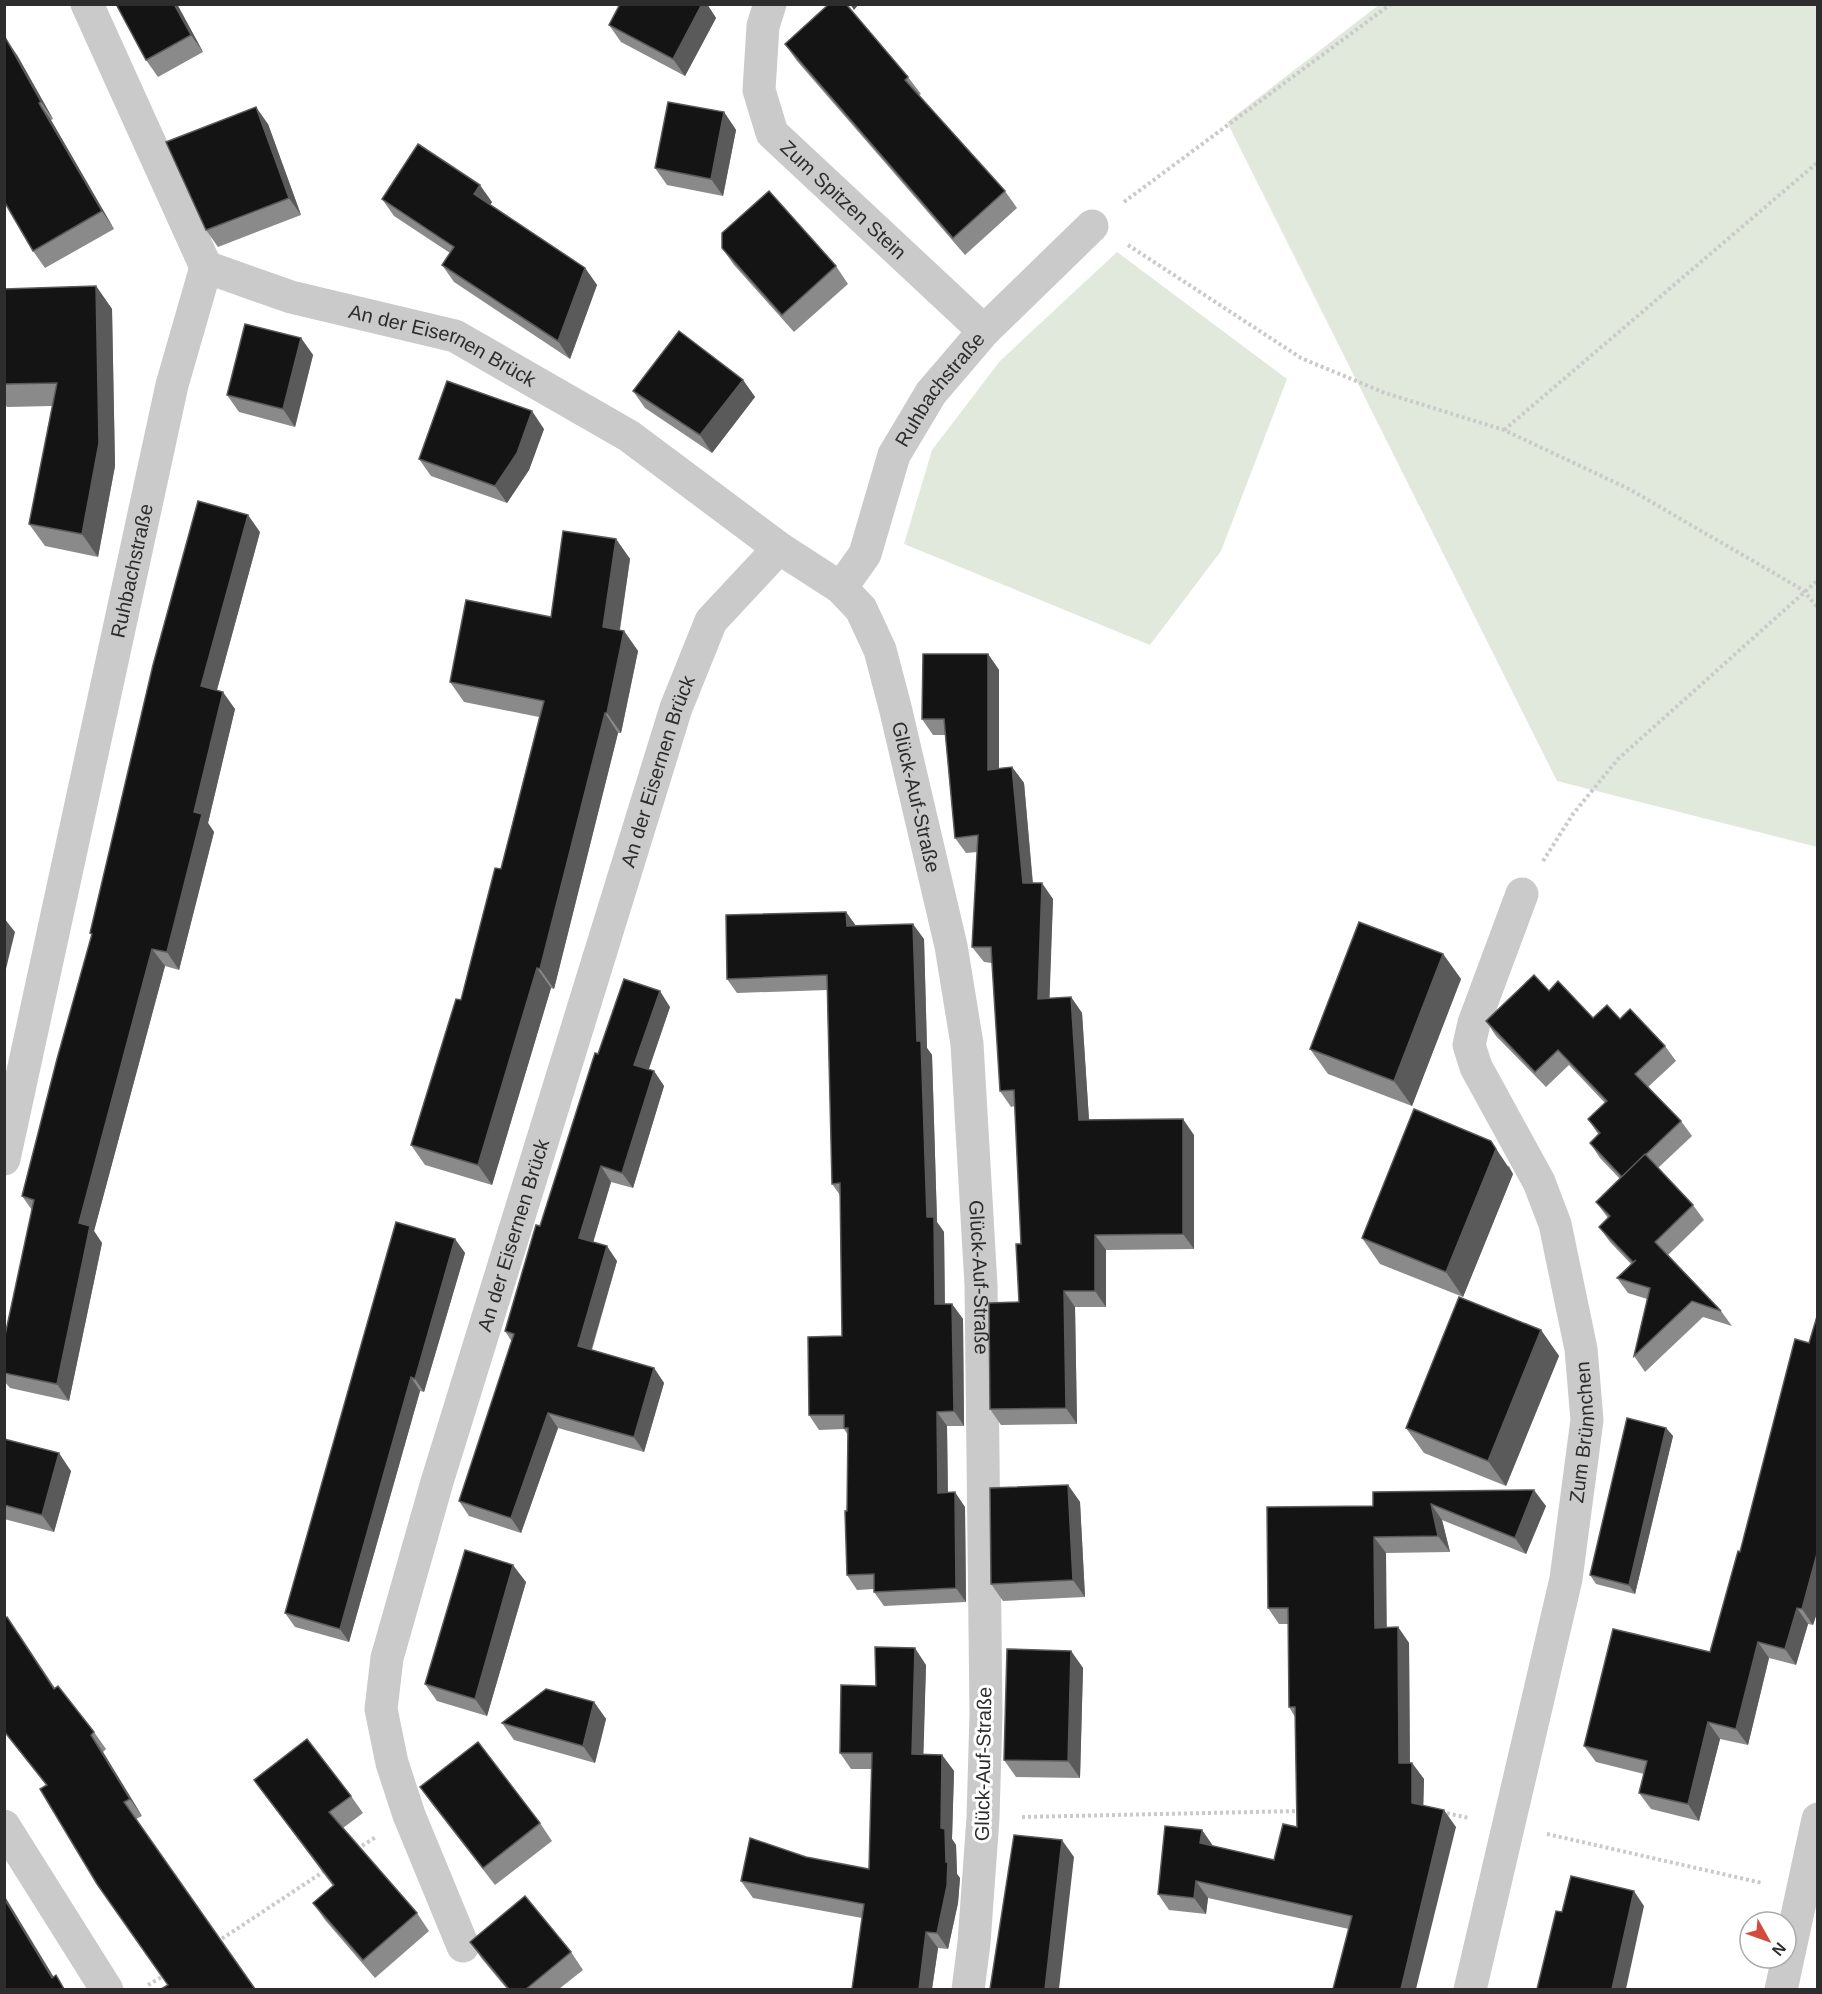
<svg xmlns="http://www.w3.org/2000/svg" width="1822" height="1994" font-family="Arial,sans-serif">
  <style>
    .green { fill: #e1e9dc }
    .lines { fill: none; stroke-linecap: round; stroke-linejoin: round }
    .path { stroke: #cacaca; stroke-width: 4; stroke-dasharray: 3 3; stroke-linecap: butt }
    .minor { stroke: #cacaca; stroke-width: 33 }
    .wall { fill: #8a8a8a }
    .shaded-wall { fill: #5a5a5a }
    .building { fill: #141414; stroke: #5a5a5a; stroke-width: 1.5 }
    .labels { text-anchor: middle; stroke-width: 6; stroke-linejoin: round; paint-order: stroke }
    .street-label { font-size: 20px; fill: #2d2d2d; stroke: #fff }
  </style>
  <rect width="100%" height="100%" fill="#fff"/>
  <g class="green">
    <path d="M1380,4L1817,5V847L1557,781L1227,122Z"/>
    <path d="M1117,252L1287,379L1221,551L1150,645L904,544L932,450L1000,361Z"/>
  </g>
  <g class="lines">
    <g class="path">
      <path d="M1124,202L1391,4"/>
      <path d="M1128,245L1301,358L1385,393L1504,430L1629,489L1803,590L1818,608"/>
      <path d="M1504,430L1818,162"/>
      <path d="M1543,861L1573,814L1618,759L1818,580"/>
      <path d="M1441,1812L1469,1818"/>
      <path d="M1022,1817L1299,1811"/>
      <path d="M1547,1834L1762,1883"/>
      <path d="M357,1849L376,1837"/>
      <path d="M217,1942L326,1870"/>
      <path d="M148,1985L165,1975"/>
    </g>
    <g class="minor">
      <path id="s1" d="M770,4L763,26L759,90L772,133L984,331"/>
      <path id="s2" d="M206,267L291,297L455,336L629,436L779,548L841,588L861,609L880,650L895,707L951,946L967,1044L981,1285L986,1714L983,1818L974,1943L968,1990"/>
      <path id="s3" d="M841,588L865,554L894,455L931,393L984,331L1092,226"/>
      <path id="s4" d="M4,1159L172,385L206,267L87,4"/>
      <path d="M4,1826L107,1990"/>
      <path id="s5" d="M463,1946L409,1815L392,1763L381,1709L387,1658L437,1482L676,708L711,621L779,548"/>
      <path id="s6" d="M1470,1990L1566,1579L1587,1420L1581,1349L1555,1224L1539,1182L1476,1067L1469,1045L1474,1023L1522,894"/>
      <path d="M1781,1990L1818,1819"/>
    </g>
  </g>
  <g class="wall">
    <path d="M116,4H177L203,52L158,77L146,60Z"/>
    <path d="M702,4H707L716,18L685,76L621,42L609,25Z"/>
    <path d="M785,44L908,77L921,94L919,95L1005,191L1017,208L965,255L797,61Z"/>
    <path d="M17,55L53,119L51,120L114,229L45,268L33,251Z"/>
    <path d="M724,112L736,130L723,196L667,185L655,168Z"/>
    <path d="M268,124L301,215L218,247L206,230Z"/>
    <path d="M382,199L492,202L490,205L585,268L597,285L570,359L454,282L442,265L450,253L394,216Z"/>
    <path d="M722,248L836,266L848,284L794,332L734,265Z"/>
    <path d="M96,286L112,309L115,466L98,557L45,546L29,524L52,406L7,407L4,403V289Z"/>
    <path d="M301,338L313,355L295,427L239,412L227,395Z"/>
    <path d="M743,380L755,397L712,453L645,408L633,391Z"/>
    <path d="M544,429L529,470L507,503L431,476L419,459Z"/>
    <path d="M260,532L217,690L235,709L208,823L214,832L179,970L165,966L94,1231L102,1243L69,1401L10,1388L4,1381V1340L32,1210L22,1196L92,935L90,933Z"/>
    <path d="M616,539L630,559L620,630L624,631L638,651L621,733H618L554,989L551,988L492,1185L425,1165L411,1145L461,1000L501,869L539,717L464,702L450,682L551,617Z"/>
    <path d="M988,654L999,670V768L1012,767L1024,783L1033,883L1053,899L1049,999L1071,997L1082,1013L1089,1120L1194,1135V1249L1106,1250V1307H1075L1077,1424L1001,1425L990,1409L1019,1302L1021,1244L1015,1106L1011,1107L1000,1091L992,963L984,962L972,947L977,852L966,853L955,838L945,735H933L922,719Z"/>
    <path d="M846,912L856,926L924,939L927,1048L932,1055L937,1222L944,1232L945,1304H952L963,1319L964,1426H947L948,1493L965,1507L966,1602L884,1606L874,1592V1589L857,1590L847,1575L848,1435L844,1429L819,1430L809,1415L842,1336L840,1195L832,1184L827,990L737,993L727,979Z"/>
    <path d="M1443,954L1461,979L1412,1106L1328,1074L1310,1049Z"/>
    <path d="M1549,991L1593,1018L1620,1019L1665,1046L1676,1061L1648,1087L1681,1121L1692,1136L1658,1168L1693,1205L1704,1220L1668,1255L1721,1311L1732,1326L1703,1317L1645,1372L1634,1356L1647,1299L1628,1293L1617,1278L1631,1264L1610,1242L1599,1227L1608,1218L1596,1202L1620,1179L1600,1158L1590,1143L1598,1134L1588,1119L1605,1103L1569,1065L1546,1087L1496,1036L1486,1021Z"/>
    <path d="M670,1007L649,1069L654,1071L664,1086L633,1188L611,1182L593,1242L617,1261L592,1350L654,1368L664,1383L644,1452L558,1428L521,1533L469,1516L459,1501L512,1342L505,1331L598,1054Z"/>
    <path d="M1509,1166L1513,1174L1463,1297L1380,1264L1362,1238Z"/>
    <path d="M455,1239L465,1253L424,1392L420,1391L349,1642L295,1627L285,1613Z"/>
    <path d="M1818,1313V1610L1813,1625L1808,1624L1796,1665L1769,1658L1748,1745L1720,1739L1699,1821L1651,1809L1639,1793L1644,1774L1596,1762L1584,1746L1710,1652L1740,1552L1809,1343Z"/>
    <path d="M1541,1330L1559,1356L1506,1486L1424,1453L1406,1428Z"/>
    <path d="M1666,1428L1673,1436L1635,1594L1596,1584L1590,1575Z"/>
    <path d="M4,1439L71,1471L54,1532L4,1519Z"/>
    <path d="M1068,1485L1080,1502L1085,1597L1003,1601L991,1584Z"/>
    <path d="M1373,1492L1546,1506L1526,1554L1442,1520L1450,1552L1386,1553V1628L1398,1627L1409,1643L1410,1763H1412L1424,1779L1423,1806L1456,1827L1349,1929L1208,1898L1206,1914L1169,1910L1158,1894L1202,1830L1213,1846L1274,1860L1297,1827L1295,1717L1289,1707L1288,1624H1279L1268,1608L1373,1506Z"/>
    <path d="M526,1582L487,1716L437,1701L425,1684Z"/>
    <path d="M4,1619L19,1634L55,1688L94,1732L106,1749L103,1752L142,1816L136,1819L168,1985L46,1785L4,1732Z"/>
    <path d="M1071,1651L1083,1668L1080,1778L1016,1777L1004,1760Z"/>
    <path d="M926,1665L923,1754L942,1755L954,1771L952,1839L956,1845L957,1874L960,1878L958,1903L948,1949L938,1948L932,1989H852L862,1918L753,1898L741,1881L806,1857L869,1869L872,1769H851L840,1753L876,1686Z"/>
    <path d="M594,1702L606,1719L595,1763L514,1740L502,1723Z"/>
    <path d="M254,1780L351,1796L363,1813L343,1828L417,1913L429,1931L375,1978L325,1920L313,1903L333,1886Z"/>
    <path d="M420,1787L540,1823L552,1841L495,1885L432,1804Z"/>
    <path d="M470,1942L571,1952L583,1970L559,1989H507L482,1959Z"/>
  </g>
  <g class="shaded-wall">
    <path d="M174,4H177L203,52L191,35Z"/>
    <path d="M702,4H707L716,18L685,76L673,59Z"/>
    <path d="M850,4H859L854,10Z"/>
    <path d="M5,37L17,55L53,119L41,102Z"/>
    <path d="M39,103L51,120L114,229L102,211Z"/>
    <path d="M256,107L268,124L301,215L289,198Z"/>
    <path d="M724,112L736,130L723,196L711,179Z"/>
    <path d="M480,185L492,202L486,211L474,194Z"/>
    <path d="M585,268L597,285L570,359L558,341Z"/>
    <path d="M96,286L112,309L115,466L98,557L82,534Z"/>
    <path d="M301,338L313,355L295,427L283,409Z"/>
    <path d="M743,380L755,397L712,453L700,435Z"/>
    <path d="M532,411L544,429L529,470L507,503L495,486Z"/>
    <path d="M248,515L260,532L213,704L201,686Z"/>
    <path d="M616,539L630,559L617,647L603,627Z"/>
    <path d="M624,631L638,651L621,733L607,713Z"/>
    <path d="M988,654L999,670V785L988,770Z"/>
    <path d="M223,692L235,709L208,823L214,832L179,970L167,952L194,812Z"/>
    <path d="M605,713L618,733L554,989L540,969Z"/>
    <path d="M1012,767L1024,783L1034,899L1023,883Z"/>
    <path d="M1042,883L1053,899L1049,1015L1038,999Z"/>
    <path d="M846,912L856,926H847Z"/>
    <path d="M4,918L15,932L4,977Z"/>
    <path d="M913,924L924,939L927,1048L932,1055L937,1222L944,1232L945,1319L935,1304L927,1217L917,1041Z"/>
    <path d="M152,949L165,966L94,1231L102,1243L69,1401L57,1384L79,1223Z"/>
    <path d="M1443,954L1461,979L1412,1106L1394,1081Z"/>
    <path d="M537,968L551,988L492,1185L478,1165Z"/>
    <path d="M660,991L670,1007L645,1080L634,1065Z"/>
    <path d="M1071,997L1082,1013L1090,1135L1079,1120Z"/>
    <path d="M654,1071L664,1086L633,1188L622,1173Z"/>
    <path d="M1183,1119L1194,1135V1249L1183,1234Z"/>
    <path d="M1491,1141L1513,1174L1463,1297L1446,1272Z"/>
    <path d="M601,1166L611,1182L590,1253L579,1238Z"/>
    <path d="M1095,1235L1106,1250V1307L1095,1291Z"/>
    <path d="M455,1239L465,1253L424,1392L415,1379Z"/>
    <path d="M607,1246L617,1261L588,1361L578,1346Z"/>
    <path d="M1064,1291L1075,1307L1077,1424L1066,1408Z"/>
    <path d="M952,1304L963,1319L964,1426L954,1411Z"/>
    <path d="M1541,1330L1559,1356L1506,1486L1488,1461Z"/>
    <path d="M654,1368L664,1383L644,1452L634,1437Z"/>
    <path d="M411,1377L420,1391L349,1642L340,1629Z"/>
    <path d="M937,1412L947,1426L948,1508L938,1493Z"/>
    <path d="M548,1413L558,1428L521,1533L511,1518Z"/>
    <path d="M1666,1428L1673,1436L1635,1594L1629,1585Z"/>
    <path d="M59,1453L71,1471L54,1532L42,1515Z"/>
    <path d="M1068,1485L1080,1502L1085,1597L1073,1580Z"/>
    <path d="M1534,1490L1546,1506L1526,1554L1515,1538Z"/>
    <path d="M955,1492L965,1507L966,1602L956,1588Z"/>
    <path d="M1431,1504L1442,1520L1450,1552L1438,1536Z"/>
    <path d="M1374,1537L1386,1553L1387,1644L1375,1628Z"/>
    <path d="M1818,1550V1610L1813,1625L1802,1609Z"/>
    <path d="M513,1565L526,1582L487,1716L475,1699Z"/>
    <path d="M1797,1608L1808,1624L1796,1665L1785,1649Z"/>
    <path d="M1398,1627L1409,1643L1410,1779L1399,1763Z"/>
    <path d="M1758,1642L1769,1658L1748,1745L1736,1729Z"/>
    <path d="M915,1648L926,1665L923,1770L912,1754Z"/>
    <path d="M1071,1651L1083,1668L1080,1778L1068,1761Z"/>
    <path d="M594,1702L606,1719L595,1763L583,1746Z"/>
    <path d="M1708,1722L1720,1739L1699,1821L1688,1804Z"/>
    <path d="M91,1735L103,1752L142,1816L130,1799Z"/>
    <path d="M942,1755L954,1771L952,1839L956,1845L957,1874L960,1878L958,1903L948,1949L937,1933Z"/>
    <path d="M1412,1763L1424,1779L1423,1819L1412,1803Z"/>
    <path d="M1444,1810L1456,1827L1416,1989H1401Z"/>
    <path d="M1202,1830L1213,1846L1200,1843Z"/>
    <path d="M1062,1840L1074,1857L1059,1989H1045Z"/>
    <path d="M1196,1881L1208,1898L1206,1914L1194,1898Z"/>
    <path d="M1634,1891L1644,1906L1626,1989H1612Z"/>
    <path d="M4,1895L61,1989L52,1978L4,1898Z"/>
    <path d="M926,1932L938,1948L932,1989H919Z"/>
  </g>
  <g class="building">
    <path d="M116,4H174L191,35L146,60Z"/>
    <path d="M620,4H702L673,59L609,25Z"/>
    <path d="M829,4H846L908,77L905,80L1005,191L953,238L785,44Z"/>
    <path d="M5,37L41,102L39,103L102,211L33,251L4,201V38Z"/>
    <path d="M668,102L724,112L711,179L655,168Z"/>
    <path d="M256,107L289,198L206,230L166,142Z"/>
    <path d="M418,144L480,185L474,194L585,268L558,341L442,265L454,247L382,199Z"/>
    <path d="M769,191L836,266L782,315L722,248V233Z"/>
    <path d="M96,286L99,443L82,534L29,524L57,383L4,384V289Z"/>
    <path d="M245,324L301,338L283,409L227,395Z"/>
    <path d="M679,331L743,380L700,435L633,391Z"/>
    <path d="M447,381L532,411L517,453L495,486L419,459Z"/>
    <path d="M198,501L248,515L201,686L223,692L194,812L202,814L167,952L152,949L79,1223L90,1226L57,1384L4,1373V1340L34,1200L22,1196L57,1059L92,934L90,933L153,665Z"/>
    <path d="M563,531L616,539L603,627L624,631L607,713H605L540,969L537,968L478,1165L411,1145L456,999L461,1000L495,868L501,869L544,701L450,682L466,600L551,617Z"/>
    <path d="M923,654H988V770L1012,767L1023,883H1042L1038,999L1071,997L1079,1120L1183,1119V1234L1095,1235V1291H1064L1066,1408L990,1409L989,1303L1019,1302L1016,1244H1021L1014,1090L1000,1091L991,947H972L978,835L955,838L944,719H922Z"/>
    <path d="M846,912L847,926L913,924L917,1041H921L927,1217H934L935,1304H952L954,1411L937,1412L938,1493L955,1492L956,1588L874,1592V1574L847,1575L845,1511H847L848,1428H844V1415H809L808,1337L842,1336L840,1183L832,1184L827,975L727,979L726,915Z"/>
    <path d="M1359,922L1443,954L1394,1081L1310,1049Z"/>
    <path d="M1534,975L1549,991L1558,981L1593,1018L1607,1005L1620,1019L1630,1009L1665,1046L1635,1074L1681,1121L1622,1177L1590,1143L1600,1133L1588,1119L1607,1101L1558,1050L1535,1072L1486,1021Z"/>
    <path d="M624,979L660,991L634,1065L654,1071L622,1173L601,1166L579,1238L607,1246L578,1346L654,1368L634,1437L548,1413L511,1518L459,1501L514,1334L505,1331L536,1225L540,1226L595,1053L598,1054Z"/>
    <path d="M1414,1109L1491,1141L1496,1149L1446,1272L1362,1238Z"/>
    <path d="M1645,1154L1693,1205L1655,1242L1721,1311L1692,1301L1634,1356L1650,1288L1617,1278L1636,1260L1633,1262L1599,1227L1610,1216L1596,1202Z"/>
    <path d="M396,1222L455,1239L415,1379L411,1377L340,1629L285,1613Z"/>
    <path d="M1459,1297L1541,1330L1488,1461L1406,1428Z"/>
    <path d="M1818,1313V1550L1802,1609L1797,1608L1785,1649L1758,1642L1736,1729L1708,1722L1688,1804L1639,1793L1647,1761L1584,1746L1613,1629L1710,1652L1738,1551L1740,1552L1795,1339L1809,1343Z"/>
    <path d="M1627,1418L1666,1428L1629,1585L1590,1575Z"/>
    <path d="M4,1439L59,1453L42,1515L4,1505Z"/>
    <path d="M1068,1485L1073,1580L991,1584L990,1488Z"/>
    <path d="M1534,1490L1515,1538L1431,1504L1438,1536L1374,1537L1375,1628L1398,1627L1399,1763H1412V1803L1444,1810L1401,1989H1333L1352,1916L1196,1881L1194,1898L1158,1894L1165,1826L1202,1830L1200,1843L1274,1860L1283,1824L1297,1827L1295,1707H1289L1288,1608H1268L1267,1507L1373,1506V1492Z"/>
    <path d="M465,1550L513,1565L475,1699L425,1684Z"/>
    <path d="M7,1617L54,1689L58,1686L94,1732L91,1735L130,1799L124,1802L255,1989H161L168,1985L97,1884L40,1789L47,1785L4,1731V1619Z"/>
    <path d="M875,1647L915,1648L912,1754L942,1755L941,1828L945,1829L946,1862H948L947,1886L937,1933L926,1932L919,1989H852L864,1904L741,1881L750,1838L806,1857L869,1869L872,1753H840L841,1685L876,1686Z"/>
    <path d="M1007,1649L1071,1651L1068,1761L1004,1760Z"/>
    <path d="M546,1689L594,1702L583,1746L502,1723Z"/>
    <path d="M307,1739L351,1796L329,1812L417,1913L363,1960L313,1903L334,1885L254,1780Z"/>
    <path d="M478,1742L540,1823L483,1868L420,1787Z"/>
    <path d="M1014,1835L1062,1840L1045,1989H990Z"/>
    <path d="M1571,1876L1634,1891L1612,1989H1537L1556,1911L1562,1912Z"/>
    <path d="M525,1896L571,1952L526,1989H509L470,1942Z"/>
    <path d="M4,1898L52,1978L56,1975L64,1989H4Z"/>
  </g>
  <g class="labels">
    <g class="street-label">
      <text dy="7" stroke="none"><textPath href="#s1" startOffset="230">Zum Spitzen Stein</textPath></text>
      <text dy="7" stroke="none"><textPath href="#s2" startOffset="250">An der Eisernen Brück</textPath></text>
      <text dy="7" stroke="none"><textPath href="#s3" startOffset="225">Ruhbachstraße</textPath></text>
      <text dy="7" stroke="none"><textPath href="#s4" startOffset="602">Ruhbachstraße</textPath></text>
      <text dy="7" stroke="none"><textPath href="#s5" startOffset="1230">An der Eisernen Brück</textPath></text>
      <text dy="7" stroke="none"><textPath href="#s2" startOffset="946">Glück-Auf-Straße</textPath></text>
      <text dy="7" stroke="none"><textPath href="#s5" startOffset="744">An der Eisernen Brück</textPath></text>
      <text dy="7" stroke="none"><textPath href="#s2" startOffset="1432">Glück-Auf-Straße</textPath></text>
      <text dy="7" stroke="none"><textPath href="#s6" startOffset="570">Zum Brünnchen</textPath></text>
      <text transform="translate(983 1764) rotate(-89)" y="7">Glück-Auf-Straße</text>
    </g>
  </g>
  <rect width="1822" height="1994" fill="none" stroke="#2d2d2d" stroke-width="12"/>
  <g transform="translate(1768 1940) rotate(130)"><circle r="28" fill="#ffffff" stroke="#ababab" stroke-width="1.5"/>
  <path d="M0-4.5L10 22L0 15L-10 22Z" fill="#d34b3f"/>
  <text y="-9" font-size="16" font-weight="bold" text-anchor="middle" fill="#2d2d2d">N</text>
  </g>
</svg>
